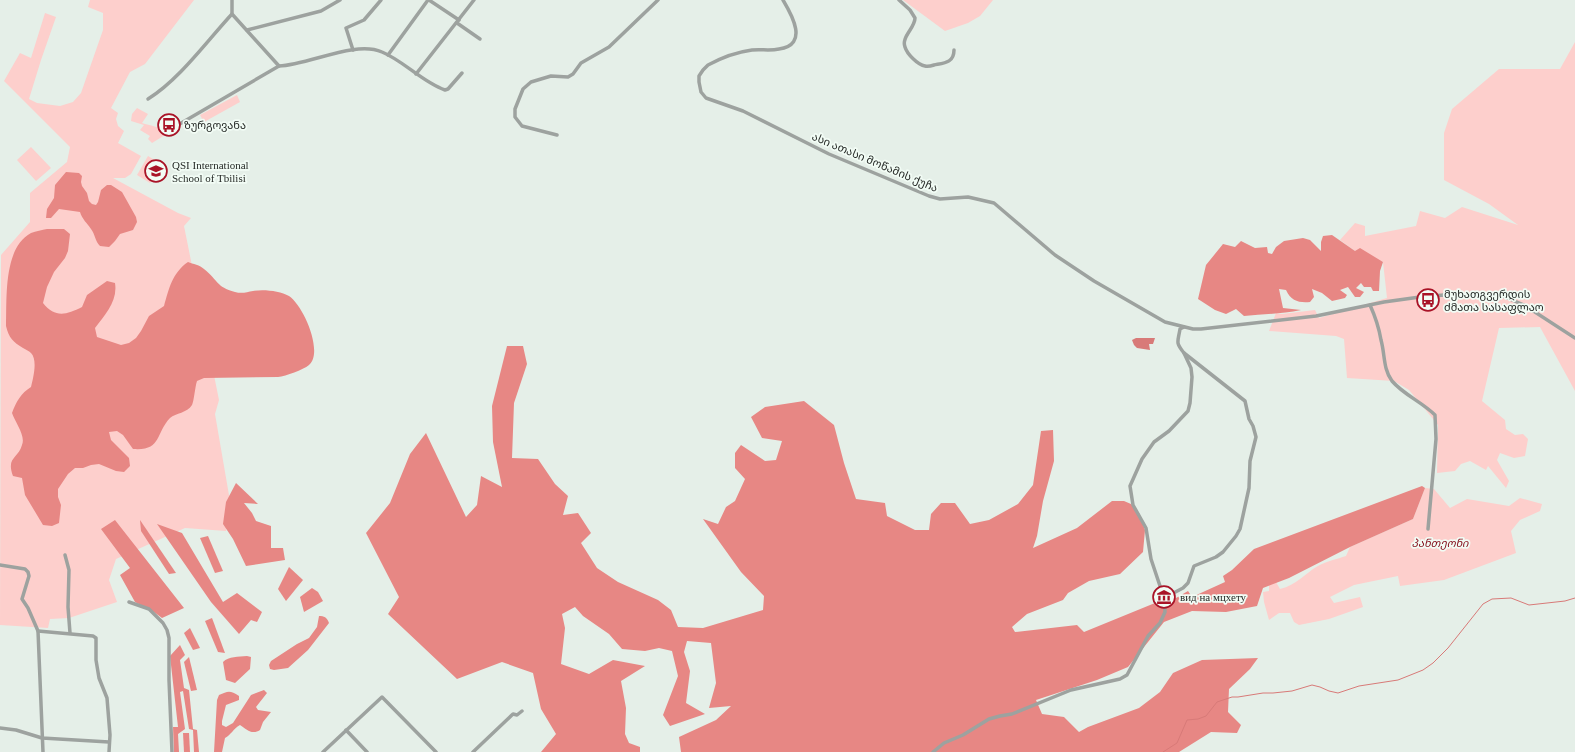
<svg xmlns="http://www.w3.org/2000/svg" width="1575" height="752" font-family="'Times New Roman','Noto Sans Georgian',serif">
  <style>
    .green { fill: #fdcfcc }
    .forest { fill: #e78784 }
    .water { fill: #d87a78 }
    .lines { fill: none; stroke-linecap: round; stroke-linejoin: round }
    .stream { stroke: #d87a78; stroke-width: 1 }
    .minor { stroke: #9da29f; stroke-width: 3.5 }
    .labels { text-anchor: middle; stroke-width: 3.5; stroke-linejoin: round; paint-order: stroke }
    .poi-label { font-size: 11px; fill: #262a27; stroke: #f2fcf5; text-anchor: start }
    .street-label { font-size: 11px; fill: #262a27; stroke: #f2fcf5 }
    .park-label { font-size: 11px; font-style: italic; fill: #871420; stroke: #f2fcf5 }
  </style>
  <rect width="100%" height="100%" fill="#e5efe8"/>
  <g class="green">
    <path d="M90,0H194L145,64L130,72L111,108L118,113L116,119L118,126L124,131L118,143L141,156L131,174L125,178H113L178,213L191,218L184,226L219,400L215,414L230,501L226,531L185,528L116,559L109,580L117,602L69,618L50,619L48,628L0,625L1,255L30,222V193L67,162L70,147L4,81L20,53L31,58L45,13L56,17L41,60L29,99L37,103L60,106L73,102L81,93L103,30V13L88,7Z"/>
    <path d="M903,0H993L980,16L968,23L945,31Z"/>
    <path d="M1575,42V391L1540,327L1499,328L1482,401L1505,420L1506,429L1515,435L1523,434L1528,439L1525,456L1514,458L1500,453L1497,460L1509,481L1506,488L1488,466L1486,470L1470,461L1461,464L1455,471L1437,473L1438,425L1409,390L1394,381L1347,378L1344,339L1336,336L1269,331L1276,313L1282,314L1315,310L1319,318L1387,298L1383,262L1355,251L1340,240L1355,223L1365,226V236L1416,226L1420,211L1445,218L1462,207L1518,225L1489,204L1444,180V133L1452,109L1499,69H1560Z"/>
    <path d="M237,95L240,102L204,122L200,115Z"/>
    <path d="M137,108L148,114L142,123C150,126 160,125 165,135L152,143L148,139L150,136L140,130L144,125L131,121L132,114Z"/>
    <path d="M31,147L51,168L36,181L17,160Z"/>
    <path d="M148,156L161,164L150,183L137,175Z"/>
    <path d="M1425,488L1434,489L1450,508L1467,499L1509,506L1520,498L1542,504L1540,511L1520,520L1511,531L1516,553L1444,580L1400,586L1398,576L1354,585L1330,597L1334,603L1360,597L1363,607L1329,619L1299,625L1294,622L1290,613H1279L1269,620L1264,602L1263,592L1269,591V584L1276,582L1280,589C1297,585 1304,574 1318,566C1327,561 1337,559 1346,556L1350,547L1413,519Z"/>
  </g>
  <g class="forest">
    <path d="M66,172L79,173L82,176L81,182L82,186L87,193L89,201L92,204L96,205L98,202L101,190L107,185H111L122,192L136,217L137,222L133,230L120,234L115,241L109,247L100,246C95,241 95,234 91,229C87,223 82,219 80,212L59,209L51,218H46L47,209L54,198L55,185Z"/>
    <path d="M47,229H64L70,234L68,251L65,258L54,272L47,287L43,303C55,318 66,315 82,307L87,295L107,281L115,283C118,301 105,315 95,328L97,337L121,345L129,343L136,338L141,331L149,316L164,306C169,289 172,273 188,262C193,264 200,265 204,269C218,280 216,287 235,292C242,294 247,292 253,291C264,289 280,291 289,296C303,305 324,352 309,365C303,370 286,376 278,377L204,378L197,381C195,387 194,401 192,405C187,413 176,413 170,418C155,434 162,451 133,449L123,435L117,431L109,432L111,440L129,458L130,466L124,472L116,471L99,464L91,465L83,468H75L68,474L58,489V497L61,505L59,523L52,526L43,525L25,495L22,478L13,476C6,457 18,459 22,445C26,436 15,422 12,413C16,402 21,393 31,387C33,379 38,360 31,353C29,351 25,349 23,348C13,342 9,338 6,326C7,299 3,248 31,233C36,231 42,230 47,229Z"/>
    <path d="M1332,235L1355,251L1360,248L1383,262L1380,271L1379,291H1373L1371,287H1364L1361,283L1356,288L1364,292L1360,297H1355L1348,287L1340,290L1347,295L1345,298L1332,301L1322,293L1312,289L1314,297L1310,302C1299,303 1291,301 1286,290L1279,289L1283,308L1301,310C1282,314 1263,314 1244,316L1236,309L1226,314L1215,310L1198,299L1206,265L1223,244L1235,247L1241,241L1255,248L1267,247L1268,253L1272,254L1276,247L1284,241L1303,238L1310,240L1321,251V242L1323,236Z"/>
    <path d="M507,346H523L527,364L514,403L512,458L538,459L555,484L568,496L563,515L578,513L591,533L581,543L597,568L618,582L658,600L671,610L678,627L703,628L763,610L764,596L741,572L703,519L718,524L726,507L735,501L745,479L735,468V453L741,445L765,461L776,460L782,441L762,438L751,417L765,407L804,401L834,425L844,463L856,499L885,503L887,516L915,530H929L931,514L941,503H955L970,524L989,520L1018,504L1033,485L1041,431L1053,430L1054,461L1043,501L1037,536L1033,548L1077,528L1112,501H1124L1131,504L1139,513L1145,530L1143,552L1120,574L1089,581L1068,593L1063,600L1027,614L1012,627L1015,632L1077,625L1084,632L1155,603L1164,605L1188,591L1192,597L1225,582L1223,576L1232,570L1254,549L1422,486L1425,488L1413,519L1350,547L1289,578L1263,588L1257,606L1226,612L1192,611L1164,622L1128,667L1097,680L1036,700L1042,714L1064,717L1079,732L1088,727L1139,708L1160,692L1173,673L1202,660L1258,658L1250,669L1229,689L1228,712L1241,725L1237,733L1211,732L1179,752H681L679,737L716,720L731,706L709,708L716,683L711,643L687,641L684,652L690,671L686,703L705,714L670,726L663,715L678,676L672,651L659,648L645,651L622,649L609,634L583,616L575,607L562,614L565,628L561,664L589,674L613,660L645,666L621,681L626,708L625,734L629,743L640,747V752H541L556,734L541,709L533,673L502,662L457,679L388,614L399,597L366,533L390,503L410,454L426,433L466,517L477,505L481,476L502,487L493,442L492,406Z"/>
    <path d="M236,483L258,504L244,503L252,513L256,521L271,526V548H283L285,560L246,566L233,539L223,524L226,502Z"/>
    <path d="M115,520L184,608L162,618L154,612L135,602L120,575L130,568L101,529Z"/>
    <path d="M140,520L176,573L169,574L141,531Z"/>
    <path d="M157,524L182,533L223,602L237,593L262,612L257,622L251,620L239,634L211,602Z"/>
    <path d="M208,536L223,571L215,573L200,538Z"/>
    <path d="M289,567L303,580L286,601L278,589Z"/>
    <path d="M312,588L318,592L323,601L304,612L300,597Z"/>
    <path d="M319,616C324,616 327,617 329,623L308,650L288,668L274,670L270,669L269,665L271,661L297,644L309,638L317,627Z"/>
    <path d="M212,618L225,653L218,652L205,621Z"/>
    <path d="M190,628L200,648L193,650L184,633Z"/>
    <path d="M180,645L185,655L180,660L184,688L189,690L193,729L197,730L199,752H194L193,730L189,729L183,691L180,692L185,729L178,734L179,752H174L173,727H178L170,656Z"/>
    <path d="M247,656L251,657L250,669L235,683L226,680L223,662C229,656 238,657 247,656Z"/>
    <path d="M189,657L197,690L191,691L184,662Z"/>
    <path d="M264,690L267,693L256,707L258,710L271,712L263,722L260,730C252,735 247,730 240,725C233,729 231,735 225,738L222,752H214L217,700L219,695C228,691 230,690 239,696V700L226,705L222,721V725L226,727L233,723L251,695Z"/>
    <path d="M183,733H189L190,752H184Z"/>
  </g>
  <path class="water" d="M1136,338H1155L1153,344H1149L1150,350L1137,348L1134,345L1132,340Z"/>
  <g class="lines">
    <path class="stream" d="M1163,752L1177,743L1187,720L1198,719L1206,716L1217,702L1232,697H1238L1263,693H1273L1292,691L1312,685L1320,687L1329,691L1338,693L1359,686L1398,680L1423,670L1433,663L1448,648L1483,604L1492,599L1511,598L1529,605L1565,601L1575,598"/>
    <g class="minor">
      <path d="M232,0V14L279,66"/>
      <path d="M429,0L459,20"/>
      <path d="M783,0C792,15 809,45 779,49C770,51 761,49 752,50C737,52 721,58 708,65L703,70L699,76V82L701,92L706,98L743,111L829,154L929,196L940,199L968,197L994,203L1055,255L1094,281L1165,322L1193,329H1201L1316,316L1384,302L1420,297L1444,295H1500L1524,305L1575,338"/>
      <path d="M899,0L910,10L915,18C915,28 901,37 905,47C907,54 918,65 925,66C928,67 931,66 934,65C944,63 954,63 954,50"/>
      <path d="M457,23L480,39"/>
      <path d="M247,30L321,11L340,0"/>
      <path d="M353,50L346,28L364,20L381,0"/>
      <path d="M388,55L428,0"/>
      <path d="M416,74L474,0"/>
      <path d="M148,99C179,80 207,41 232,14"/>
      <path d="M171,129L279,66C309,65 355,40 382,52C404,61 422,82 445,90L448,89L462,73"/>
      <path d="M557,135L522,126L515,117V109L523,89L531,82L551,76L568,77L573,74L581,63L609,47L658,0"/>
      <path d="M1370,305C1375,316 1379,328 1381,340C1385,354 1383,369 1392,381C1404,395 1422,402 1435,415L1436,439L1428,529"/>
      <path d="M65,555L69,570L68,607L70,633"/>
      <path d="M0,565L25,569L28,572L29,576L22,599L28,608L38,631L43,752"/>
      <path d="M1164,598L1183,588L1188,583L1194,566L1216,557L1223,552L1236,536L1240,529L1249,488L1250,461L1256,437L1253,426L1249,419L1245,401L1184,353C1175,342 1178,342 1180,329L1184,327"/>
      <path d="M129,602L149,609L163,623L167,630L169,638V680L172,752"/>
      <path d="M38,631L93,636L96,638V660L99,678L107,698L110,735L109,752"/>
      <path d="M0,728L16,730L42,738L109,742"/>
      <path d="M346,730L367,752"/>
      <path d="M323,752L382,697L436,752"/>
      <path d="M473,752L513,714L517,715L522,711"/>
      <path d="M933,752L944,743L963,735L989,719L1000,716L1012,714L1071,690L1120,679L1127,675L1148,636L1160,623L1165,612L1164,598L1151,559L1146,528L1133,505L1130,486L1142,459L1154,442L1169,431L1188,411L1190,403L1192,377L1191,368L1184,353"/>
    </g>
  </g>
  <defs>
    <g id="bus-ring" transform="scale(1.15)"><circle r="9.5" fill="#f2fcf5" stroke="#a91327" stroke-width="1.5"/><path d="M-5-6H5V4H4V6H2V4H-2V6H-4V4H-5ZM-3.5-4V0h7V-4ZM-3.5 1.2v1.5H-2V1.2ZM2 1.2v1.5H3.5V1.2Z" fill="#a91327"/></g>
    <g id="school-ring" transform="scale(1.15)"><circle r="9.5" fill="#f2fcf5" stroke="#a91327" stroke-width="1.5"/><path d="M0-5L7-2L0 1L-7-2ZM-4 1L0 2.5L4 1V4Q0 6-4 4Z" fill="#a91327"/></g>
    <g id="museum-ring" transform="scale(1.15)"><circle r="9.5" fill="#f2fcf5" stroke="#a91327" stroke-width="1.5"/><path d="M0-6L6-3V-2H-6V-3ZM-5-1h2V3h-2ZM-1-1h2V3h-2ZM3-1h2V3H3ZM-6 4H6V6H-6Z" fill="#a91327"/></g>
  </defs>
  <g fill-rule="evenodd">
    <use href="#bus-ring" x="169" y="125"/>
    <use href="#school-ring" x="156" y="171"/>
    <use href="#bus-ring" x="1428" y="300"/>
    <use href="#museum-ring" x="1164" y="597"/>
  </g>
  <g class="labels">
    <g class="poi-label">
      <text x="184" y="129">ზურგოვანა</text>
      <text x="172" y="169">QSI International<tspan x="172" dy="13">School of Tbilisi</tspan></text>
      <text x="1444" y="298">მუხათგვერდის<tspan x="1444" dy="13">ძმათა სასაფლაო</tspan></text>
      <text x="1180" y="601">вид на мцхету</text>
    </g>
    <g class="street-label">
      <text transform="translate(875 162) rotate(23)" y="4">ასი ათასი მოწამის ქუჩა</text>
    </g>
    <g class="park-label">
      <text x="1440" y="547">პანთეონი</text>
    </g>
  </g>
</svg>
